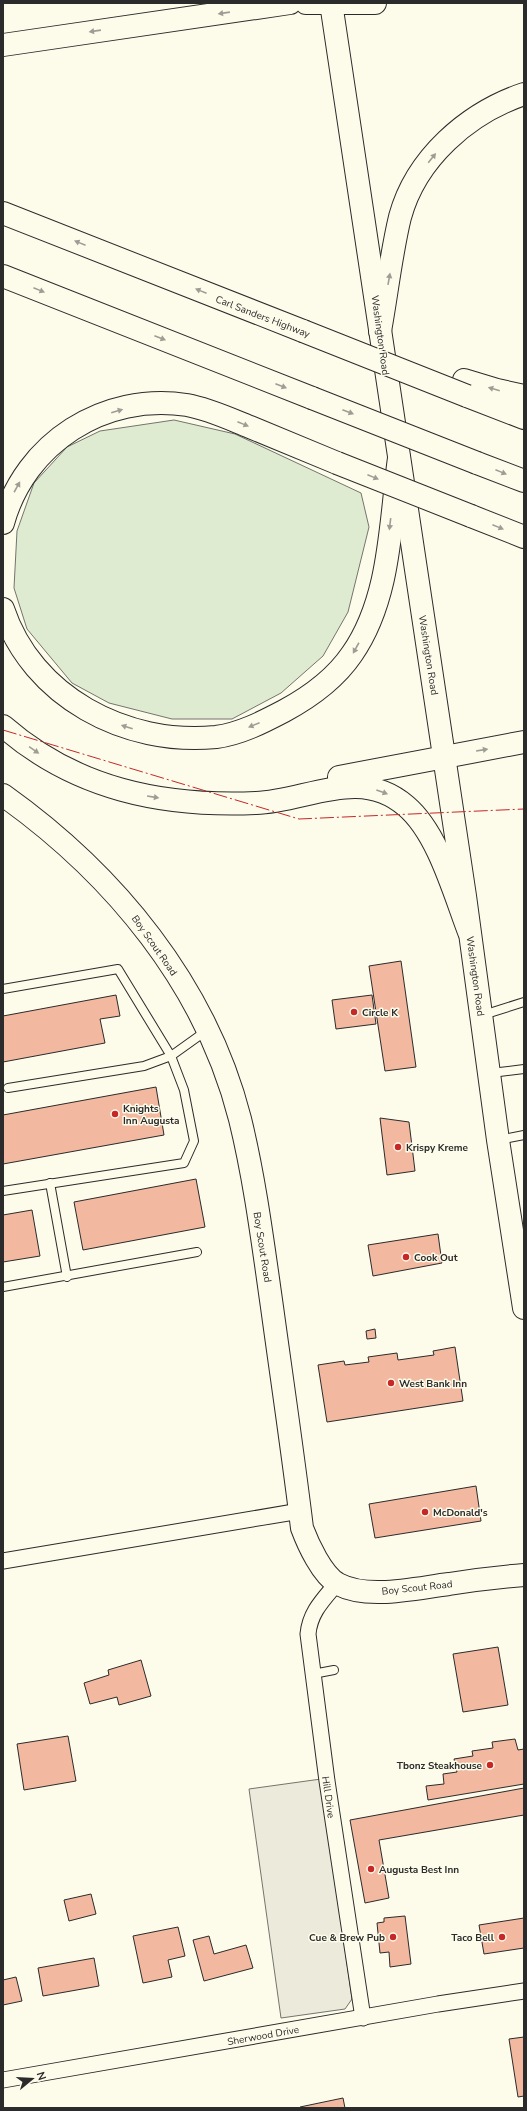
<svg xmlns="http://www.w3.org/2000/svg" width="527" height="2111" font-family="'Nunito Sans',sans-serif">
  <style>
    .green { fill: #deebd1; stroke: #74746e }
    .parking { fill: #eceadb; stroke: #74746e }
    .building { fill: #f2b8a0; stroke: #2b2b2b }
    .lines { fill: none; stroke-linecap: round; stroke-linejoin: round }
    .lane-casing { stroke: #2b2b2b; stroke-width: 10 }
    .street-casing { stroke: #2b2b2b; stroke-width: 17 }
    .secondary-casing { stroke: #2b2b2b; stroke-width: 24 }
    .primary-casing { stroke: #2b2b2b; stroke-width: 24 }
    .highway-casing { stroke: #2b2b2b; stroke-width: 24 }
    .lane { stroke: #fdfbea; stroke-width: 8 }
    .street { stroke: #fdfbea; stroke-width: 15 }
    .secondary { stroke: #fdfbea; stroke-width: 22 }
    .primary { stroke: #fdfbea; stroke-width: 22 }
    .highway { stroke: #fdfbea; stroke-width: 22 }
    .highway-bridge-casing { stroke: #2b2b2b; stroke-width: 24; stroke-linecap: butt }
    .highway-bridge { stroke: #fdfbea; stroke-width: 22 }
    .power { stroke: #c62828; stroke-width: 1; stroke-dasharray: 14 3 2 3; stroke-linecap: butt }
    .oneway { fill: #9e9d94 }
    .poi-dot { fill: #c62828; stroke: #fdfbea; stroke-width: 1.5 }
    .labels { text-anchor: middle; stroke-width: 3; stroke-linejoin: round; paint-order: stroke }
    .street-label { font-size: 10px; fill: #2b2b2b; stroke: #fdfbea }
    .poi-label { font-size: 10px; font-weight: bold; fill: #2b2b2b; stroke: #fdfbea; text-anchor: start }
  </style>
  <rect width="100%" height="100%" fill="#fdfbea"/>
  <path class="green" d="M174,420L235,434L361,493L369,527L348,612L323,656L281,693L232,719H172L109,703L72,683L27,629L14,588L17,531L34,483L67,447L100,431Z"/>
  <path class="parking" d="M321,1779L352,1999L345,2009L281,2018L249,1789Z"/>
  <g class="building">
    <path d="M401,961L416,1067L385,1071L369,966Z"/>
    <path d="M116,995L120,1016L100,1019L105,1043L3,1062V1016Z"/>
    <path d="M372,995L376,1024L336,1029L332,1000Z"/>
    <path d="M156,1087L164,1135L3,1164V1115Z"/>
    <path d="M380,1118L409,1122L415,1171L387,1175Z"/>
    <path d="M196,1179L205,1227L83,1250L74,1202Z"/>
    <path d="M32,1210L40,1256L3,1262V1215Z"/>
    <path d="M438,1234L442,1263L373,1276L368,1245Z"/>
    <path d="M375,1329L376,1338L367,1339L366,1331Z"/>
    <path d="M455,1347L463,1401L327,1422L318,1365L344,1361L345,1365L369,1362L368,1357L397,1353L398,1360L434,1355L433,1351Z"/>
    <path d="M476,1486L481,1521L375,1538L369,1504Z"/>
    <path d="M498,1647L508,1705L463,1712L453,1654Z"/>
    <path d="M141,1660L151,1696L119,1705L117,1697L90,1704L84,1683L109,1675L108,1670Z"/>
    <path d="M68,1736L76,1781L24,1790L17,1744Z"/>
    <path d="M515,1739L518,1750L524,1749V1784L428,1800L426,1786L444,1784L443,1774L457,1772L454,1759L473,1756L472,1751L493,1748L492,1742Z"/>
    <path d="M524,1788V1815L379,1840L389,1898L365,1903L350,1820Z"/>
    <path d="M91,1894L96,1914L69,1921L64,1900Z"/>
    <path d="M405,1916L411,1964L390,1967L389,1952L380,1953L377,1923L384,1922V1918Z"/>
    <path d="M524,1918V1948L484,1954L479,1925Z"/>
    <path d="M178,1927L185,1956L168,1960L172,1977L143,1983L133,1936Z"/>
    <path d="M209,1936L214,1954L246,1945L253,1968L204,1981L193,1940Z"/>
    <path d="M94,1958L99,1986L43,1996L38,1968Z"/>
    <path d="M16,1977L22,2001L3,2005V1980Z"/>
    <path d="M524,2037V2096L518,2097L509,2039Z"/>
    <path d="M343,2098L345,2108H301L300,2107Z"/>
  </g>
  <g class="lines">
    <g class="lane-casing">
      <g id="lane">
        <path d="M3,989L118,969L171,1056L206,1031"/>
        <path d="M483,1015L524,1002"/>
        <path d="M491,1073L524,1069"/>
        <path d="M499,1140L524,1135"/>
        <path d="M50,1183L67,1277"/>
        <path d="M3,1191L184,1163L194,1141L184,1090L171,1056L144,1066L8,1088"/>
        <path d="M3,1287L197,1252"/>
        <path d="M313,1674L334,1670"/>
      </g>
    </g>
    <g class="street-casing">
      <g id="street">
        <path d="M3,1561L300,1511"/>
        <path d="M337,1583C323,1600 310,1612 308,1634L327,1781L363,2018"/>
        <path d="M3,2080L438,2004L524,1991"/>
      </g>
    </g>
    <g class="secondary-casing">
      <path id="secondary" d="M3,795C114,874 206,985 240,1119C255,1180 263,1244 272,1307C282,1380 293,1454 302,1528C308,1544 322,1575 338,1584C368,1600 416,1588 449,1584C474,1580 499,1577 524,1575"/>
    </g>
    <g class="primary-casing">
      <path id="primary" d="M331,3L465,896L498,1140L524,1308"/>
    </g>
    <g class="highway-casing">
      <g id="highway">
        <path d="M306,3H375"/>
        <path d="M3,45L290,3"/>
        <path d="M3,213L303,331"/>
        <path d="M3,276L312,398"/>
        <path d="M380,331C387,293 391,254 400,217C416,158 468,113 524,94"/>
        <path d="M464,380L497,390L524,396"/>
        <path d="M467,396L524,418"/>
        <path d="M477,463L524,481"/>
        <path d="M471,516L524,537"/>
        <path d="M3,523C25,443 104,392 187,405C209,409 230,419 250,427C279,439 308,451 337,463"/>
        <path d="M3,609C32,697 126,746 216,737C240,734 263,722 284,711C310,697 335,679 352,654C391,598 390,523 399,458"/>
        <path d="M3,726C75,789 162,807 256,803C307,801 360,766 406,806C438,833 454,893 469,932"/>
        <path d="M339,777L524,742"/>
      </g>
    </g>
    <use href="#lane" class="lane"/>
    <use href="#street" class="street"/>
    <use href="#secondary" class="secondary"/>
    <use href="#primary" class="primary"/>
    <use href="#highway" class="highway"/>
    <g class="highway-bridge-casing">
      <g id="highway-bridge">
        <path d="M303,331L467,396"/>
        <path d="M312,398L477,463"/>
        <path d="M337,463L471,516"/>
      </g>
    </g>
    <use href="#highway-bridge" class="highway-bridge"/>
    <path class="power" d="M3,730L299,819L524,809"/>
  </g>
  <defs><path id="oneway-solid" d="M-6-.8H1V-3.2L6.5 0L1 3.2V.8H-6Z"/></defs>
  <g class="oneway">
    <use href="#oneway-solid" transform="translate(224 13) rotate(172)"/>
    <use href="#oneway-solid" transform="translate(95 31) rotate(172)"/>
    <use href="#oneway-solid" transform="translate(432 158) rotate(-51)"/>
    <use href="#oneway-solid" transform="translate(80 243) rotate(-158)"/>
    <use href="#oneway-solid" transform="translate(389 279) rotate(-80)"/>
    <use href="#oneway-solid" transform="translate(39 290) rotate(22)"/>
    <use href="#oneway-solid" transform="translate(201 291) rotate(-158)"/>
    <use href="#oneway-solid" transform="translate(160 338) rotate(21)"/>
    <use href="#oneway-solid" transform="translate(281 386) rotate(21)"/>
    <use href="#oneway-solid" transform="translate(494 389) rotate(-164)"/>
    <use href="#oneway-solid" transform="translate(117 411) rotate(-16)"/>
    <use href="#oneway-solid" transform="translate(348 412) rotate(21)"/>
    <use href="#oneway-solid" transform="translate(243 424) rotate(22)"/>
    <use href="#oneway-solid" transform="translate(501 472) rotate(22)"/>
    <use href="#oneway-solid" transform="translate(373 477) rotate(22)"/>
    <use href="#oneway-solid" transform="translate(17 487) rotate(-61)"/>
    <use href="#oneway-solid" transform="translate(390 524) rotate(97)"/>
    <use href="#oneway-solid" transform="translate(498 527) rotate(22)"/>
    <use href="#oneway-solid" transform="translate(356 648) rotate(119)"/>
    <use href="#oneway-solid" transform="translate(254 725) rotate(158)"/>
    <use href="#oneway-solid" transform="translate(127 727) rotate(-162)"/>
    <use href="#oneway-solid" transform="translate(34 750) rotate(35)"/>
    <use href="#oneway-solid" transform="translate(482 750) rotate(-9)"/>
    <use href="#oneway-solid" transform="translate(382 792) rotate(20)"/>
    <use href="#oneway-solid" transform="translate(153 797) rotate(9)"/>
  </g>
  <g class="poi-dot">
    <circle cx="354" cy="1012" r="4"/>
    <circle cx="115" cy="1114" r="4"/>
    <circle cx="398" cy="1147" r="4"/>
    <circle cx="406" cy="1257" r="4"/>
    <circle cx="391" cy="1383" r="4"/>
    <circle cx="425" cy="1512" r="4"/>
    <circle cx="490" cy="1765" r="4"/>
    <circle cx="371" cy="1869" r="4"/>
    <circle cx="393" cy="1937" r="4"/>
    <circle cx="502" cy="1937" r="4"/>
  </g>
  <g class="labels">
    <g class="street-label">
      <text transform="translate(263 316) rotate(21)" y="4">Carl Sanders Highway</text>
      <text transform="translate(381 335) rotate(82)" y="4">Washington Road</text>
      <text transform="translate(429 655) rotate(81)" y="4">Washington Road</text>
      <text transform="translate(155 945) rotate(55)" y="4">Boy Scout Road</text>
      <text transform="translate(476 976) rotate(82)" y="4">Washington Road</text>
      <text transform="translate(263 1247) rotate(81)" y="4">Boy Scout Road</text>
      <text transform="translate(417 1587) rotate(-6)" y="4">Boy Scout Road</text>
      <text transform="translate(329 1797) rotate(82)" y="4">Hill Drive</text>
      <text transform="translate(263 2035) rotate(-10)" y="4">Sherwood Drive</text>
    </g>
    <g class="poi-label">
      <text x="362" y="1016">Circle K</text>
      <text x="123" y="1112">Knights<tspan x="123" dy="12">Inn Augusta</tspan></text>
      <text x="406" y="1151">Krispy Kreme</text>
      <text x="414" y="1261">Cook Out</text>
      <text x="399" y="1387">West Bank Inn</text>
      <text x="433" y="1516">McDonald's</text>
      <text x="482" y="1769" text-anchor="end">Tbonz Steakhouse</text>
      <text x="379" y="1873">Augusta Best Inn</text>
      <text x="385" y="1941" text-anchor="end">Cue &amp; Brew Pub</text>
      <text x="494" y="1941" text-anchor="end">Taco Bell</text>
    </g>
  </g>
  <rect width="527" height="2111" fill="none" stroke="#2b2b2b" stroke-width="8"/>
  <g transform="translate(32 2079) rotate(72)" stroke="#fdfbea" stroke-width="3" paint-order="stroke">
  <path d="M0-3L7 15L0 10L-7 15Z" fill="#2b2b2b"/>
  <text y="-6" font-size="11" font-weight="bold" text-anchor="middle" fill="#2b2b2b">N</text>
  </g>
</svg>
